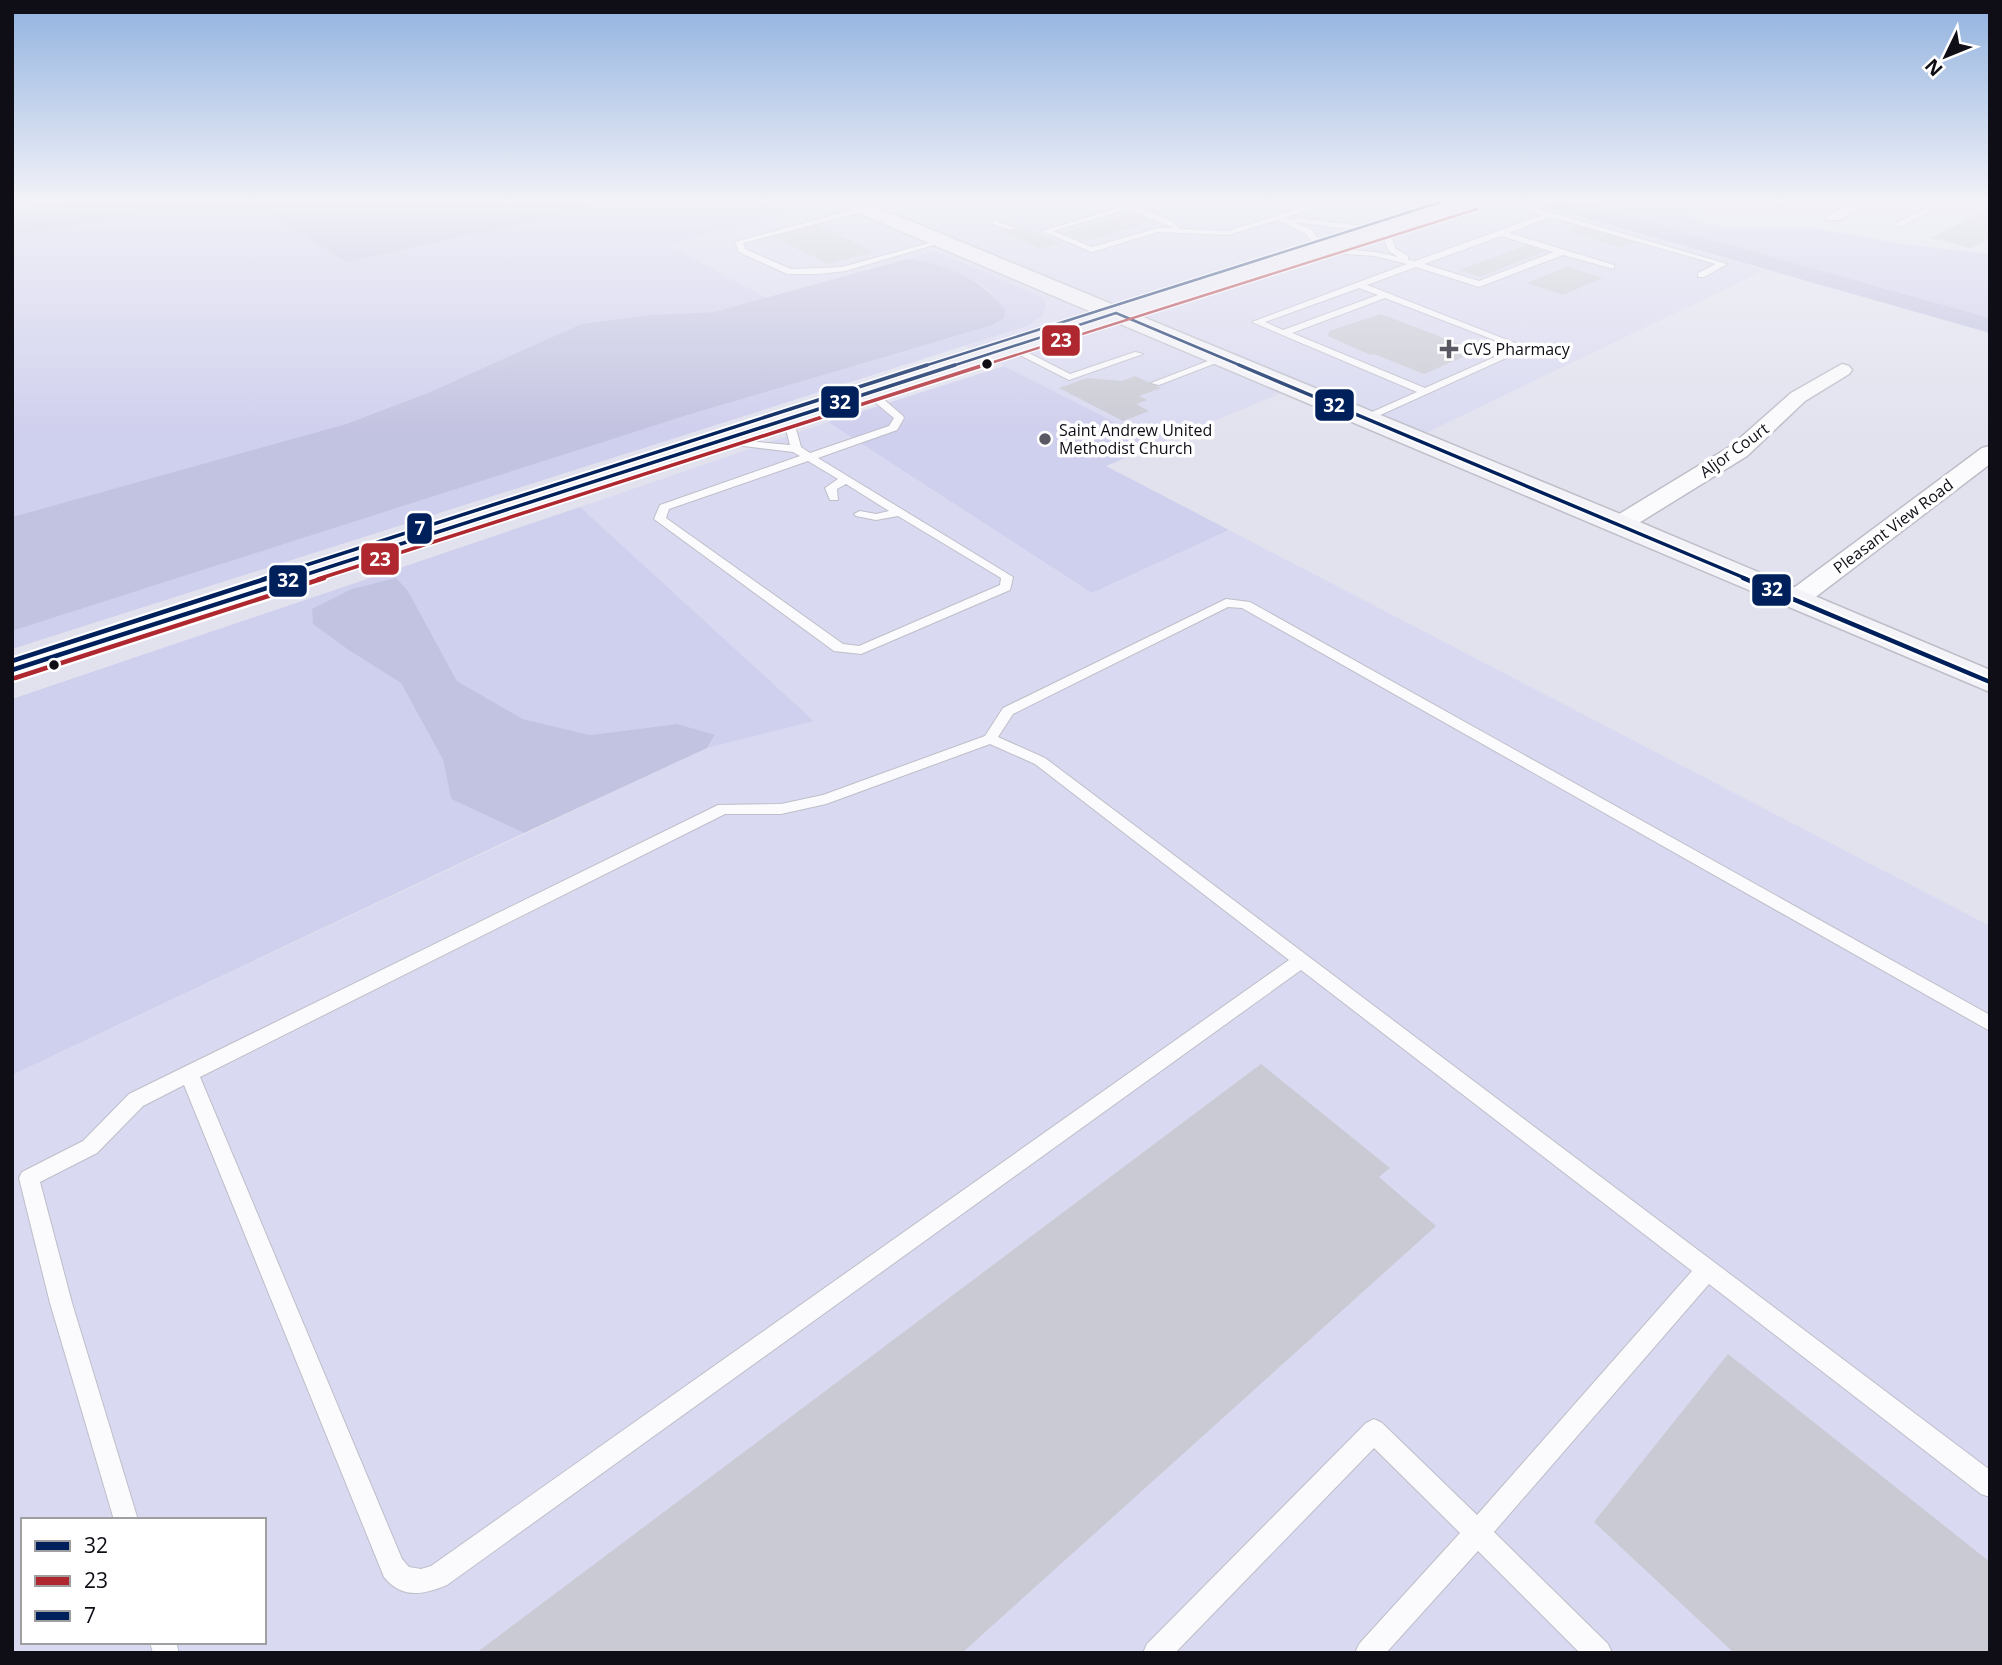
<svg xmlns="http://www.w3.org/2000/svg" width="2002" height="1665" font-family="'Open Sans',sans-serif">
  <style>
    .built { fill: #d9d9f1; fill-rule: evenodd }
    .green { fill: #cfcfee }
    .forest { fill: #c2c2e1 }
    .building { fill: #cacad4 }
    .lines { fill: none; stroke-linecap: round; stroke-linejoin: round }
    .service-casing { stroke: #bebec9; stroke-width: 2 }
    .minor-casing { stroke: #bebec9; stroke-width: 3 }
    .secondary-casing { stroke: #bebec9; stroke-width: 3 }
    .primary-casing { stroke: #c0c0c6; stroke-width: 3 }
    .service { fill: #fbfbfd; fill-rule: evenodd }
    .minor { fill: #fbfbfd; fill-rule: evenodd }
    .secondary { fill: #f4f4f8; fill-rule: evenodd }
    .primary { fill: #ededf3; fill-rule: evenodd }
    .bus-1-far2-casing { stroke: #fff; stroke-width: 5 }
    .bus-1-far1-casing { stroke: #fff; stroke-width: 7 }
    .bus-1-casing { stroke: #fff; stroke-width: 9 }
    .bus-2-far2-casing { stroke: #fff; stroke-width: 5 }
    .bus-2-far1-casing { stroke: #fff; stroke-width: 7 }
    .bus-2-casing { stroke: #fff; stroke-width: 9 }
    .bus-3-far2-casing { stroke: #fff; stroke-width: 5 }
    .bus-3-far1-casing { stroke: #fff; stroke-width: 7 }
    .bus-3-casing { stroke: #fff; stroke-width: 9 }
    .bus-1-far2 { stroke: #00205b; stroke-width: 2.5 }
    .bus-1-far1 { stroke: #00205b; stroke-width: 3.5 }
    .bus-1 { stroke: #00205b; stroke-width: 4.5 }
    .bus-2-far2 { stroke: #af272f; stroke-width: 2.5 }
    .bus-2-far1 { stroke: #af272f; stroke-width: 3.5 }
    .bus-2 { stroke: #af272f; stroke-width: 4.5 }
    .bus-3-far2 { stroke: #00205b; stroke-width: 2.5 }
    .bus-3-far1 { stroke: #00205b; stroke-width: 3.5 }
    .bus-3 { stroke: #00205b; stroke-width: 4.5 }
    .poi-dot { fill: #595863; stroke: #fff; stroke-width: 2.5 }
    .bus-dot { fill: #0f0e17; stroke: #fff; stroke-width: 2.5 }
    .labels { text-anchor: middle; stroke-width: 7; stroke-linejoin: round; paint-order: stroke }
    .far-poi-label { font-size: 16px; fill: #0f0e17; stroke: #fff; text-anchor: start }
    .far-street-label { font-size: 16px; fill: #0f0e17; stroke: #fff }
    .line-badge { stroke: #fff; stroke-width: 2.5 }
    .badge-label { font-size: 19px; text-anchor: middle; font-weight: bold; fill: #fff }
  </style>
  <rect width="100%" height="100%" fill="#e2e2ef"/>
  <g class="built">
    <path d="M820,201H1526L1765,270L1413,439L1296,387L1158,444L963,345L1027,326L1046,304L1040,296L935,251L767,298L667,245L823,204Z"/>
    <path d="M828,422L1092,593L1229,530L1990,926V1653H12V1075L707,748L813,720L580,507ZM23,1520H264V1642H23Z"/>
  </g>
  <g class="green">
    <path d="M619,201L824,203L668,245L767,298L714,312L650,315L581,324L430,392L346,424L12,517V235L135,215L209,208L244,209L270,213L340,259L350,262Z"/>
    <path d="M1572,201H1727L1687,217L1720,227H1810L1902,244L1990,254V318Z"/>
    <path d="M935,251L1040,296L1046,304L1042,316L1027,326L12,649V631L688,415L993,325L1004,318C1001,311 998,299 992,294C974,274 932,263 907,259Z"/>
    <path d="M1004,366L1158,444L1106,466L1229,530L1092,593L828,422Z"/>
    <path d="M580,507L814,721L707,748L715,736L677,724L590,735L523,719L457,681L408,591L350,651L401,683L443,760L451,799L524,833L12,1075V699Z"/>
  </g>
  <g class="forest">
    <path d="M62,201H619L350,262L340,259L270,213L244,209L209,208L135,215L12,235V211Z"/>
    <path d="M1526,201H1572L1990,318V333Z"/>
    <path d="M907,259C945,264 982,278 1005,310L1004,318L993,325L688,415L12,631V517L346,424L430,392L581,324L650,315L714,312Z"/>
    <path d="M396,578L408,591L457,681L523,719L590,735L677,724L715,735L707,748L524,833L451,799L443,760L401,683L350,651L313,624L312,609L352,589Z"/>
  </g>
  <g class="building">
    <path d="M1755,201H1818L1793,212Z"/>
    <path d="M1131,213L1153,221L1087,241L1065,232Z"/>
    <path d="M1981,213L1990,215V239L1971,248L1930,238Z"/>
    <path d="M816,224L874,252L828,264L771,236Z"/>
    <path d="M1577,225L1588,227L1638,241L1622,248L1567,230Z"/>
    <path d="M1018,226L1061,243L1042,249L999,231Z"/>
    <path d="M1527,245L1546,251L1479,277L1459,270Z"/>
    <path d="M1567,267L1603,278L1563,295L1527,283Z"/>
    <path d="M1381,314L1470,348L1488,349L1491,355H1468L1424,374L1374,354L1370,355L1328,336L1329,331Z"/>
    <path d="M1135,376L1161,388L1139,396L1147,400L1136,404L1149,411L1123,421L1059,388L1087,378L1122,381Z"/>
    <path d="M1261,1064L1390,1168L1379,1177L1436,1226L962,1653H476Z"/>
    <path d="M1728,1354L1990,1562V1653H1734L1594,1522Z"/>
  </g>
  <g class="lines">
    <g class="service-casing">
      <g id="service">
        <path d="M921,201H934L878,217L874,215Z"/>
        <path d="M1109,201C1125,201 1171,216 1180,229L1228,231L1322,201H1334L1285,218L1293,221L1296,218L1388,229L1396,249L1408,256V260L1415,261L1543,215L1498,201H1511L1727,264L1704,277H1698V273L1716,264L1551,217L1509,233L1614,265V269L1563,255L1479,287L1416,267L1367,285L1528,348L1367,421L1362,418L1363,416L1417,392L1252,322L1407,264L1375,256L1320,252L1306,234L1278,220L1228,235L1158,232L1092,252L1042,231L1121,207ZM1128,209L1173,228H1158L1092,247L1053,231ZM1294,222L1382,233L1388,250L1398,257L1375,252L1325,248L1312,230ZM1501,236L1554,252L1479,281L1424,264ZM1359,288L1378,295L1283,330L1265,322ZM1385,298L1515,348L1425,388L1292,333Z"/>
        <path d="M1939,201H1949L1900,227L1893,225Z"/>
        <path d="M863,207L866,211L743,243L745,249L791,269L818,268L842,267L940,240L944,242L845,271L818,274H787L739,252L735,242Z"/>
        <path d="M993,220L1015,228L1011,230L993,224Z"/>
        <path d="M1011,344L1070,374L1135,352L1143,354L1069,380L1008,349V345Z"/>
        <path d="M1221,356L1229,358L1159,385L1151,383Z"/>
        <path d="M865,390H873L903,416L904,418L897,430L818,458L1013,577L1010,590L861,654L834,651L654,519L660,505L800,456L793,452L719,443L714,440L715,438L790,445L783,418L788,415L793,418L801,447L810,453L889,426L894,418L865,394ZM808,461L838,479L825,488L830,500H838L837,489L846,484L889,511L876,514L860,511L854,514L856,516L876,520L898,516L1001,578L1000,585L859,646L843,644L666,518L669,509Z"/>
        <path d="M1226,599L1250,602L1990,1015V1031L1242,608L1228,607L1013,714L998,737L1045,758L1990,1470V1497L1981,1494L1709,1284L1494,1532L1608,1644L1612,1653H1580L1478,1551L1386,1653H1355L1359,1644L1460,1533L1374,1448L1175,1653H1143L1147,1644L1366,1423L1374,1419L1382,1423L1477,1515L1692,1271L1301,970L447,1585C423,1595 402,1599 384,1577L184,1085L143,1106L97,1153L40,1182L72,1303L138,1520H114L50,1303L19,1178L22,1172L83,1141L129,1094L718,805L781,804L823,795L985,736L1003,708ZM990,744L1035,764L1289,960L431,1566L421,1569L409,1567L402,1559L200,1077L725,814H781L826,804Z"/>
        <path d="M150,1642H176L179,1653H153Z"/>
      </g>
    </g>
    <g class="minor-casing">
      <g id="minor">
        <path d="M1854,201H1876L1840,220H1828L1826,217Z"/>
        <path d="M1842,364L1849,366L1852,370L1849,374L1805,401L1747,456L1629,529L1620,531L1611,529L1608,524L1611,519L1731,446L1791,393Z"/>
        <path d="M1990,446V464L1805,605L1796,607L1787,605L1783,599L1787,593L1982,448Z"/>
      </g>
    </g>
    <g class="secondary-casing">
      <path id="secondary" d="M836,201H862L1630,518L1990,670V692L839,205Z"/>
    </g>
    <g class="primary-casing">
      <path id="primary" d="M1454,201H1483L1480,205L728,445L12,680V659L710,435Z"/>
    </g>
    <use href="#service" class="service"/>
    <use href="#minor" class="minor"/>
    <use href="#secondary" class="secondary"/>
    <use href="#primary" class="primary"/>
    <g class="bus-1-far2-casing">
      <g id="bus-1-far2">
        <path d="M1116,313L1244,367"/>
        <path d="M949,367L1116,313"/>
      </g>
    </g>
    <g class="bus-1-far1-casing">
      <g id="bus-1-far1">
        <path d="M1239,365L1747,579"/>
        <path d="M292,579L955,365"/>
      </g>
    </g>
    <g class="bus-1-casing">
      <g id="bus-1">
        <path d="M1743,578L1990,682"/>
        <path d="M12,670L298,578"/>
      </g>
    </g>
    <g class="bus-2-far2-casing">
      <path id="bus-2-far2" d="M978,367L1477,209"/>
    </g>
    <g class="bus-2-far1-casing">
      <path id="bus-2-far1" d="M318,579L984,365"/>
    </g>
    <g class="bus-2-casing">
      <path id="bus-2" d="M15,678L324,578"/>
    </g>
    <g class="bus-3-far2-casing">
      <path id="bus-3-far2" d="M921,367L1444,201"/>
    </g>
    <g class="bus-3-far1-casing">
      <path id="bus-3-far1" d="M263,579L927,365"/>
    </g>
    <g class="bus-3-casing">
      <path id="bus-3" d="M12,661L268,578"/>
    </g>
    <use href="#bus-1-far2" class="bus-1-far2"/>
    <use href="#bus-1-far1" class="bus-1-far1"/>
    <use href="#bus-1" class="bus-1"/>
    <use href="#bus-2-far2" class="bus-2-far2"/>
    <use href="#bus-2-far1" class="bus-2-far1"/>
    <use href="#bus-2" class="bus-2"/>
    <use href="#bus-3-far2" class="bus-3-far2"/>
    <use href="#bus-3-far1" class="bus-3-far1"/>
    <use href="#bus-3" class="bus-3"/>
  </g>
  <linearGradient id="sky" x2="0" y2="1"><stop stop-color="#91b2df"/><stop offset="0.46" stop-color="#f2f2f8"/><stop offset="1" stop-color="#f2f2f8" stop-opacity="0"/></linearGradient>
  <rect width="2002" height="435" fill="url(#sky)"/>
  <g class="poi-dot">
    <path d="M1445.5 338.5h7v7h7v7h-7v7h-7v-7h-7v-7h7z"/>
    <circle cx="1045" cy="439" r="7"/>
  </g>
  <g class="bus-dot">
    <circle cx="987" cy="364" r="6"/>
    <circle cx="54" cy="665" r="6"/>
  </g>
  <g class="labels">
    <g class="far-poi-label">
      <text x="1463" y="355">CVS Pharmacy</text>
      <text x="1059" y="436">Saint Andrew United<tspan x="1059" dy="18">Methodist Church</tspan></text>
    </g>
    <g class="far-street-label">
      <text transform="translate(1734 450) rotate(-36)" y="6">Aljor Court</text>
      <text transform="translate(1893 526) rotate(-37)" y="6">Pleasant View Road</text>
    </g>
  </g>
  <g class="line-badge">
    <rect x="1041" y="324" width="40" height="33" rx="7" fill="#af272f"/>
    <rect x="820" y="385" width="40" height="34" rx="7" fill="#00205b"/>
    <rect x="1314" y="388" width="41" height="34" rx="7" fill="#00205b"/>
    <rect x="406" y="512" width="27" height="33" rx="7" fill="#00205b"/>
    <rect x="360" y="542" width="40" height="34" rx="7" fill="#af272f"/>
    <rect x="268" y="564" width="40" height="34" rx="7" fill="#00205b"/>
    <rect x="1751" y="573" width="41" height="34" rx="7" fill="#00205b"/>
  </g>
  <g class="badge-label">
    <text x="1061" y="347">23</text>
    <text x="840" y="409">32</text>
    <text x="1334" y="412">32</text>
    <text x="420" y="535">7</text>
    <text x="380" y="566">23</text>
    <text x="288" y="587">32</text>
    <text x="1772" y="596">32</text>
  </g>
  <rect width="2002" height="1665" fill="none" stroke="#0f0e17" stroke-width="28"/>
  <rect x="21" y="1518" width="245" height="126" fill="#ffffff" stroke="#9f9fa2" stroke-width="2"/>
  <rect x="35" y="1541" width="35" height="10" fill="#00205b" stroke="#9f9fa2" stroke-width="2"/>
  <text x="84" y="1553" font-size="21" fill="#0f0e17">32</text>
  <rect x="35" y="1576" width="35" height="10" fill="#af272f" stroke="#9f9fa2" stroke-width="2"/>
  <text x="84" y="1588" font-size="21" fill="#0f0e17">23</text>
  <rect x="35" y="1611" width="35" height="10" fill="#00205b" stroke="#9f9fa2" stroke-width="2"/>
  <text x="84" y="1623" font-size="21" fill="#0f0e17">7</text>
  <g transform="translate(1946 56) rotate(227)" stroke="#ffffff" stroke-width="5" paint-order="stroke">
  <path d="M0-5L12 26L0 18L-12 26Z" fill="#0f0e17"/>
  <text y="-10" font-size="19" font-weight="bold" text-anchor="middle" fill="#0f0e17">N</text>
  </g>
</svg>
